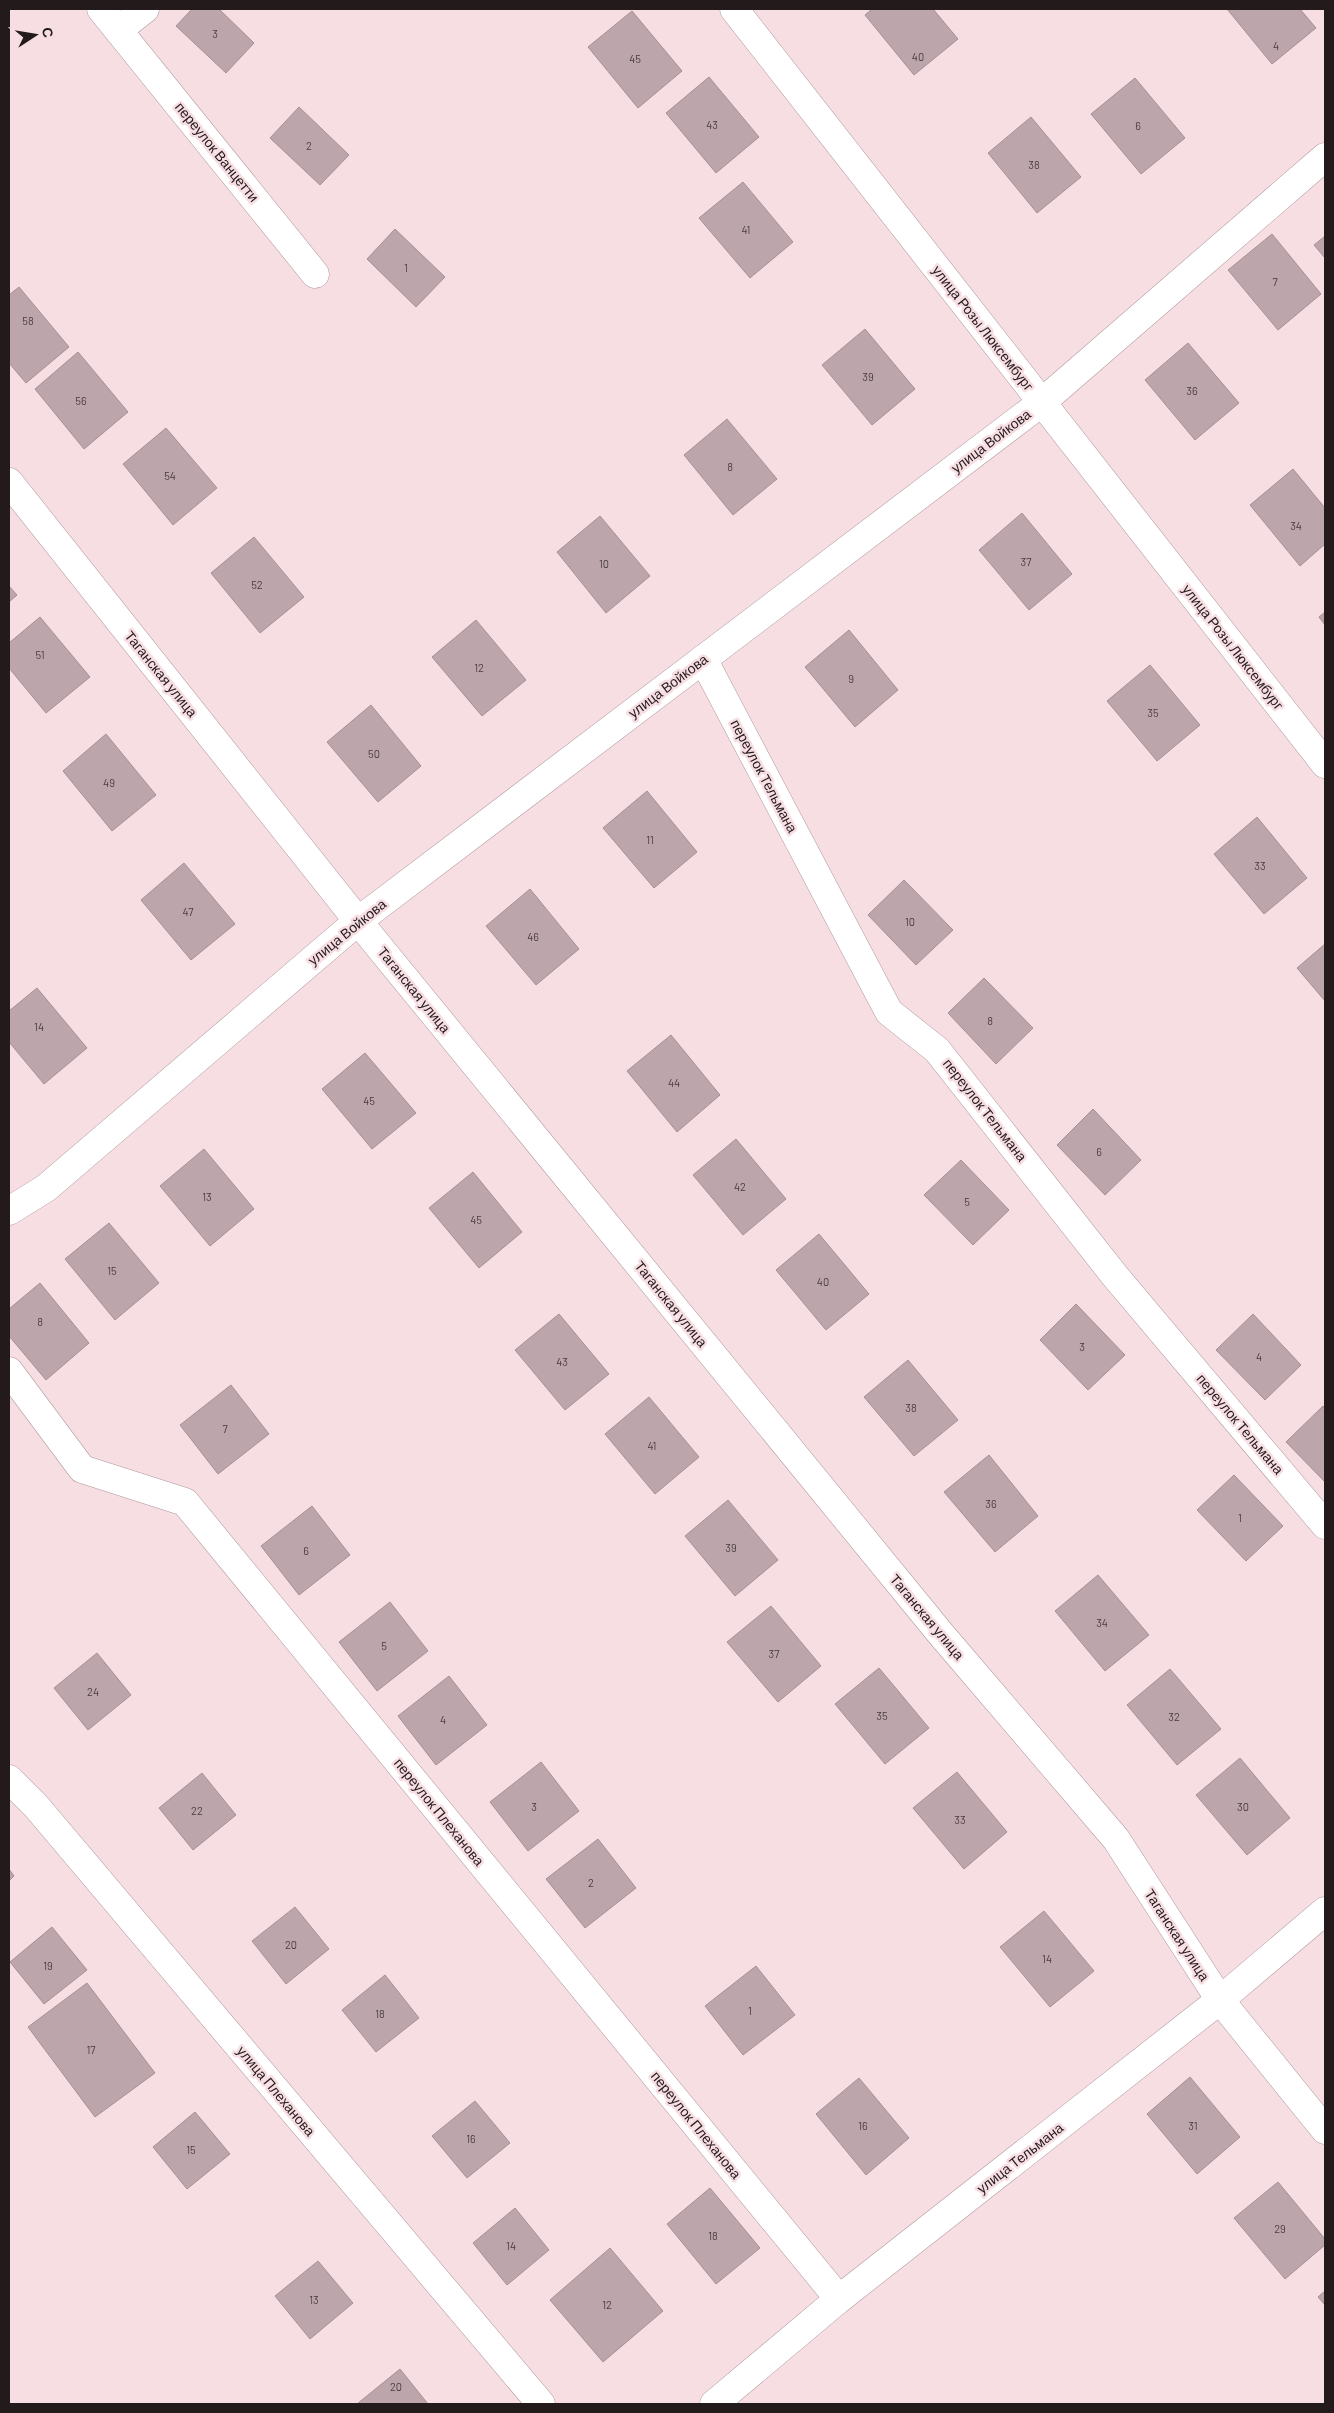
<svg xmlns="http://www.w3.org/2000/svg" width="1334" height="2413" font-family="Barlow,sans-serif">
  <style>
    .building { fill: #bda6ab; stroke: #a79095 }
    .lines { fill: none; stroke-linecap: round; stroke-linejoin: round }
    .minor-casing { stroke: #af989d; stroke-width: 29 }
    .minor { stroke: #fff; stroke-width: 28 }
    .labels { text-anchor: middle; stroke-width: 5; stroke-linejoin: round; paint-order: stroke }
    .number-label { font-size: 11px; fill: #4a3d40 }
    .street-label { font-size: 14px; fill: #231a1c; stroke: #f7dee3 }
  </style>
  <rect width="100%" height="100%" fill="#f7dee3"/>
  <g class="building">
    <path d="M192,9H219L254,43L226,73L176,26Z"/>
    <path d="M872,9H933L958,39L914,75L865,15Z"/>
    <path d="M1227,9H1300L1316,28L1272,64Z"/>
    <path d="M632,11L682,71L638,108L588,47Z"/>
    <path d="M709,77L759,137L716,173L666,113Z"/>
    <path d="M1135,78L1185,138L1141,174L1091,114Z"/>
    <path d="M299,107L349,155L320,185L270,138Z"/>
    <path d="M1031,117L1081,177L1037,213L988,153Z"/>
    <path d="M743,182L793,242L750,278L699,218Z"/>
    <path d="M395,229L445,277L416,307L367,259Z"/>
    <path d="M1272,234L1321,294L1278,330L1228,270Z"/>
    <path d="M1325,236V258L1314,245Z"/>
    <path d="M19,287L69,347L26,383L9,363V295Z"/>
    <path d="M865,329L915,389L872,425L822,365Z"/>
    <path d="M1188,343L1239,403L1195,440L1145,380Z"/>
    <path d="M78,352L128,412L84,449L35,389Z"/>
    <path d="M727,419L777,479L733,515L684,455Z"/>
    <path d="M166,428L217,488L173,525L123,464Z"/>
    <path d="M1293,469L1325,508V544L1300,566L1250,505Z"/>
    <path d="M1022,513L1072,574L1029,610L979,550Z"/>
    <path d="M600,516L650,576L606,613L557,552Z"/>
    <path d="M254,537L304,597L260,633L211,573Z"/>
    <path d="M9,586L17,595L9,602Z"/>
    <path d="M1325,612V625L1319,617Z"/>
    <path d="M40,617L90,677L46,713L9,668V643Z"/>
    <path d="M476,620L526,680L482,716L432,657Z"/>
    <path d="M849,630L898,690L855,727L805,667Z"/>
    <path d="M1150,665L1200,725L1157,761L1107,701Z"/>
    <path d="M371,705L421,766L378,802L327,742Z"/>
    <path d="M106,734L156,795L112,831L63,771Z"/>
    <path d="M647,791L697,852L654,888L603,828Z"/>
    <path d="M1257,817L1307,878L1264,914L1214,854Z"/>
    <path d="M184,863L235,924L191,960L141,900Z"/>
    <path d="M904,880L953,930L916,965L868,915Z"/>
    <path d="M530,889L579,949L536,985L486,926Z"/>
    <path d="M1325,944V1001L1297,968Z"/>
    <path d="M984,978L1033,1028L996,1064L948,1013Z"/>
    <path d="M37,988L87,1048L44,1084L9,1042V1011Z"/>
    <path d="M671,1035L720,1095L677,1132L627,1071Z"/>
    <path d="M365,1053L416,1113L372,1149L322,1089Z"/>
    <path d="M1093,1109L1141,1160L1105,1195L1057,1145Z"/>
    <path d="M736,1139L786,1199L743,1235L693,1175Z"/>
    <path d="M204,1149L254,1209L210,1246L160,1186Z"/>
    <path d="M961,1160L1009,1210L973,1245L924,1195Z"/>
    <path d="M473,1172L522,1232L479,1268L429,1208Z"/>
    <path d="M109,1223L159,1283L115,1320L65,1259Z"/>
    <path d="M819,1234L869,1294L826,1330L776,1270Z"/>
    <path d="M40,1283L89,1343L46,1380L9,1336V1309Z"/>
    <path d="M1076,1304L1125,1355L1088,1390L1040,1340Z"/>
    <path d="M559,1314L609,1374L565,1410L515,1350Z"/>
    <path d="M1253,1314L1301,1365L1265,1400L1216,1350Z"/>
    <path d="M908,1360L958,1420L914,1456L864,1397Z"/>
    <path d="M231,1385L269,1434L218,1474L180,1425Z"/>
    <path d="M649,1397L699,1457L655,1494L605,1434Z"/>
    <path d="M1323,1406L1325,1409V1482L1286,1442Z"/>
    <path d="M989,1455L1038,1516L995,1552L944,1492Z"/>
    <path d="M1234,1475L1283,1526L1246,1561L1197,1510Z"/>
    <path d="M728,1500L778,1560L735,1596L685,1536Z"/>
    <path d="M312,1506L350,1555L299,1595L261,1546Z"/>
    <path d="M1098,1575L1149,1635L1105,1671L1055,1611Z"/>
    <path d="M390,1602L428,1651L377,1691L339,1642Z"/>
    <path d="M771,1606L821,1666L778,1702L727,1642Z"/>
    <path d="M97,1653L131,1695L88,1730L54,1688Z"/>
    <path d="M879,1668L929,1728L885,1764L835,1704Z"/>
    <path d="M1170,1669L1221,1729L1177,1765L1127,1705Z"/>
    <path d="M449,1676L487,1725L436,1765L398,1716Z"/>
    <path d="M1240,1758L1290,1818L1247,1855L1196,1795Z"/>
    <path d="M541,1762L579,1811L528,1851L490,1802Z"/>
    <path d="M957,1772L1007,1832L964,1869L913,1808Z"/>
    <path d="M202,1773L236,1815L193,1850L159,1808Z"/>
    <path d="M598,1839L636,1888L585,1928L546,1879Z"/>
    <path d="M9,1869L14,1876L9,1881Z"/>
    <path d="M295,1907L329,1949L286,1984L252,1941Z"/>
    <path d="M1044,1911L1094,1971L1050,2007L1000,1947Z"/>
    <path d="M52,1927L87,1970L44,2004L10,1962Z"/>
    <path d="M756,1966L795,2015L743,2055L705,2006Z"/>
    <path d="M385,1975L419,2018L376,2052L342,2010Z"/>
    <path d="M87,1983L155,2073L95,2117L28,2027Z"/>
    <path d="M1190,2077L1240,2137L1197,2174L1147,2114Z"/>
    <path d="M859,2078L909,2138L866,2175L816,2114Z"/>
    <path d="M475,2101L510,2143L467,2178L432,2136Z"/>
    <path d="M195,2112L230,2154L187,2189L153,2147Z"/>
    <path d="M1278,2182L1325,2239V2245L1285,2279L1234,2218Z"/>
    <path d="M710,2188L760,2248L716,2284L667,2224Z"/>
    <path d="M515,2208L549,2250L507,2285L473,2243Z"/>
    <path d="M610,2248L663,2311L603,2362L550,2300Z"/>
    <path d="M318,2261L353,2303L310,2339L275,2296Z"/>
    <path d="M1325,2291V2305L1318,2297Z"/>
    <path d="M400,2369L428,2404H357Z"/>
  </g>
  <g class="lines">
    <g class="minor-casing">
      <g id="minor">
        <path d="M101,9L315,274"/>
        <path d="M734,9L1325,764"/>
        <path d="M118,30L145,9"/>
        <path d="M9,482L358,921L940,1633L1116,1839L1220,2000L1325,2130"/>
        <path d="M703,659L889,1012L937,1050L1115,1276L1325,1525"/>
        <path d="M9,1211L46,1188L358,921L1041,403L1325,157"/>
        <path d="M9,1371L82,1469L185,1502L839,2299"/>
        <path d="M9,1779L36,1806L541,2404"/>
        <path d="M714,2404L839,2299L1220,2000L1325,1911"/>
      </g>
    </g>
    <use href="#minor" class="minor"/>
  </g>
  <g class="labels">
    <g class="number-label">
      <text x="215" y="38">3</text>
      <text x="1276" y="50">4</text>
      <text x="918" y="61">40</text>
      <text x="635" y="63">45</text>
      <text x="712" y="129">43</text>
      <text x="1138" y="130">6</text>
      <text x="309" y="150">2</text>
      <text x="1034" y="169">38</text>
      <text x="746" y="234">41</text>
      <text x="406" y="272">1</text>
      <text x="1275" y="286">7</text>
      <text x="28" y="325">58</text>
      <text x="868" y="381">39</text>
      <text x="1192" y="395">36</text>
      <text x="81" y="405">56</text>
      <text x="730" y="471">8</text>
      <text x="170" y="480">54</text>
      <text x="1296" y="530">34</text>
      <text x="1026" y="566">37</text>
      <text x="604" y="568">10</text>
      <text x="257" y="589">52</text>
      <text x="40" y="659">51</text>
      <text x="479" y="672">12</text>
      <text x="851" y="683">9</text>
      <text x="1153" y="717">35</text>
      <text x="374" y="758">50</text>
      <text x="109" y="787">49</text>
      <text x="650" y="844">11</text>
      <text x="1260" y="870">33</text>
      <text x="188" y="916">47</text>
      <text x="910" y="926">10</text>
      <text x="533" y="941">46</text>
      <text x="990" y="1025">8</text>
      <text x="39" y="1031">14</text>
      <text x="674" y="1087">44</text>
      <text x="369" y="1105">45</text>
      <text x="1099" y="1156">6</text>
      <text x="740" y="1191">42</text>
      <text x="207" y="1201">13</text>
      <text x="967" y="1206">5</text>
      <text x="476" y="1224">45</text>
      <text x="112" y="1275">15</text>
      <text x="823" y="1286">40</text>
      <text x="40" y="1326">8</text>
      <text x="1082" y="1351">3</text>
      <text x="1259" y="1361">4</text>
      <text x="562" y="1366">43</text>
      <text x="911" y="1412">38</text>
      <text x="225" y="1433">7</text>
      <text x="652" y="1450">41</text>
      <text x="991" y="1508">36</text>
      <text x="1240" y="1522">1</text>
      <text x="731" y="1552">39</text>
      <text x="306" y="1555">6</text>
      <text x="1102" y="1627">34</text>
      <text x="384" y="1650">5</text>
      <text x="774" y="1658">37</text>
      <text x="93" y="1696">24</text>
      <text x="882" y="1720">35</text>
      <text x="1174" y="1721">32</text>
      <text x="443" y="1724">4</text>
      <text x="534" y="1811">3</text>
      <text x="1243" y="1811">30</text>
      <text x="197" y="1815">22</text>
      <text x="960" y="1824">33</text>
      <text x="591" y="1887">2</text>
      <text x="291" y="1949">20</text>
      <text x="1047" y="1963">14</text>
      <text x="48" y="1970">19</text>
      <text x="750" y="2015">1</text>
      <text x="380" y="2018">18</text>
      <text x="91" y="2054">17</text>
      <text x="863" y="2130">16</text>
      <text x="1193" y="2130">31</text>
      <text x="471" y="2143">16</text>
      <text x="191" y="2154">15</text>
      <text x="1280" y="2233">29</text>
      <text x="713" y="2240">18</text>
      <text x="511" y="2250">14</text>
      <text x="314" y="2304">13</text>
      <text x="607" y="2309">12</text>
      <text x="396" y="2391">20</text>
    </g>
    <g class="street-label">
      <text transform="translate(217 152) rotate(51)" y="5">переулок Ванцетти</text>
      <text transform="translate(983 328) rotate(52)" y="5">улица Розы Люксембург</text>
      <text transform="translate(991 441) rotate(-37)" y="5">улица Войкова</text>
      <text transform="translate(1233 647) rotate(52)" y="5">улица Розы Люксембург</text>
      <text transform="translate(161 674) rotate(51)" y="5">Таганская улица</text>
      <text transform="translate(668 686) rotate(-37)" y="5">улица Войкова</text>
      <text transform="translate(764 776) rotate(62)" y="5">переулок Тельмана</text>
      <text transform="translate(347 932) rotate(-39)" y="5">улица Войкова</text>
      <text transform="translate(414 990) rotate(51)" y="5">Таганская улица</text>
      <text transform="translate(985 1110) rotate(52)" y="5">переулок Тельмана</text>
      <text transform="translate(671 1304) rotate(51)" y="5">Таганская улица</text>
      <text transform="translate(1240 1424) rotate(50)" y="5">переулок Тельмана</text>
      <text transform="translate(927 1617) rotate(50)" y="5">Таганская улица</text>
      <text transform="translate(439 1812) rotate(51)" y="5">переулок Плеханова</text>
      <text transform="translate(1177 1935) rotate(57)" y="5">Таганская улица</text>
      <text transform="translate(276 2091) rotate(50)" y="5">улица Плеханова</text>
      <text transform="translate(696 2125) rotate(51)" y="5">переулок Плеханова</text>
      <text transform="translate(1020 2158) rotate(-38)" y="5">улица Тельмана</text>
    </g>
  </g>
  <rect width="1334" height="2413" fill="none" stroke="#231a1c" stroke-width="20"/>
  <g transform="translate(35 35) rotate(78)" stroke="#f7dee3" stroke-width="4" paint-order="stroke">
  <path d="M0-4L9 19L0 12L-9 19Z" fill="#231a1c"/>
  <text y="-8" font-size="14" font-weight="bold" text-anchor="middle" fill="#231a1c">С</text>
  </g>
</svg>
